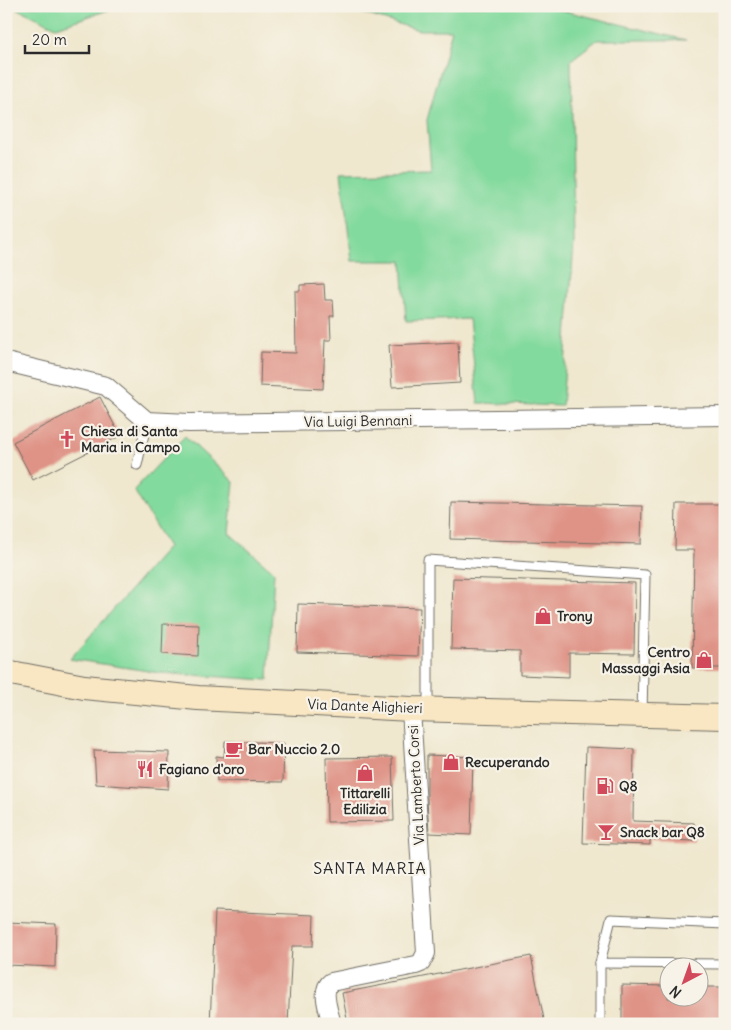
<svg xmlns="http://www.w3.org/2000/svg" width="731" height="1030" font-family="Delius,sans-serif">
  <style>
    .green { fill: #83da9e; stroke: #578264 }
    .building { fill: #df9386 }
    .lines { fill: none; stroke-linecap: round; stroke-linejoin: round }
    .lane-casing { stroke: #706d64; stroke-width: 11 }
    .street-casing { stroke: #706d64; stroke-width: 20 }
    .secondary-casing { stroke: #706d64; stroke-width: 26 }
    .lane { stroke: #fff; stroke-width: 9 }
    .street { stroke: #fff; stroke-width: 18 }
    .secondary { stroke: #f9e7c3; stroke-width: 24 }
    .labels { text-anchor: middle; stroke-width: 4.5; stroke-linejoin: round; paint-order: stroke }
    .street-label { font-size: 14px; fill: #2b2b2b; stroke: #f7f3e8 }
    .poi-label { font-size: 14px; font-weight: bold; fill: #2b2b2b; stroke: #f7f3e8; text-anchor: start }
    .quarter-label { font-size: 16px; letter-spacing: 1px; fill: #2b2b2b; stroke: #f7f3e8 }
  </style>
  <rect width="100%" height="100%" fill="#f7f3e8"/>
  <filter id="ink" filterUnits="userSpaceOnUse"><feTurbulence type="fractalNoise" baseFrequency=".02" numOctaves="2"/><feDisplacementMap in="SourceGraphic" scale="10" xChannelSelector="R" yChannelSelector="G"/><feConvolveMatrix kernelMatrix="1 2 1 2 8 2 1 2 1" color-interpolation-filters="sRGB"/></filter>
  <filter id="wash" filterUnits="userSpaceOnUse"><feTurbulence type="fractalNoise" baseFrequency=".0096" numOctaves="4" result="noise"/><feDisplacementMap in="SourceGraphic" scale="20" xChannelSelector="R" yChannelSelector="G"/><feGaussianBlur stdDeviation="1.12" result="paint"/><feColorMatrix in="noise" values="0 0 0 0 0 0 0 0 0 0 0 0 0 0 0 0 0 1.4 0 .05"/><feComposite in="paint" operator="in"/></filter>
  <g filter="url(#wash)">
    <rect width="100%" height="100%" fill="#efe7ce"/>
    <g class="green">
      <path d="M12,6H121L56,27Z"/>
      <path d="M339,6H544L686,40H597L571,60L574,243L562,406L478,403L469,319L406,321L402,261H352L341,172L431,170L427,120L452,30H418Z"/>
      <path d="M185,436L234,482L229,533L274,572L268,680L161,673L70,659L168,547L134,490Z"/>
    </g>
    <g id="blocks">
      <g class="building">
        <path d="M324,284L325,300H333L334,316H330L331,340H325L323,389L260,386L261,352L296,353L295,291H300V285Z"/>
        <path d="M458,342L460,383L392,387L389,345Z"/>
        <path d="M100,397L120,436L33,480L13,442Z"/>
        <path d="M451,502L642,506L641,544L450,539Z"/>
        <path d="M676,504H725V668H692L694,550H675Z"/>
        <path d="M453,578L635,583L634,654L569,653V677L520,675V651L451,649Z"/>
        <path d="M298,604L420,608L418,656L297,652Z"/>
        <path d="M163,624L199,625L198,656L162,654Z"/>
        <path d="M225,741L284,743L283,782L217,781L216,756L224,757Z"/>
        <path d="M586,747L634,749L633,821L694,823V841L650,839V845L583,843Z"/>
        <path d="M94,750L169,752L168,789L96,784Z"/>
        <path d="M427,755L473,757L471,835L429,833L427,799Z"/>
        <path d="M392,757L394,821L327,822L326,758Z"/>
        <path d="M215,911L314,915L313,946H292L288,1024H210Z"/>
        <path d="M6,922L56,924L55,967L6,965Z"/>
        <path d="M531,956L545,1024H348L342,993Z"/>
        <path d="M622,985L668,986V998H698V987H725V1024H622Z"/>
      </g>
    </g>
  </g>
  <g filter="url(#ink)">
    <use href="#blocks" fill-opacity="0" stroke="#706d64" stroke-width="1"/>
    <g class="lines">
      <g class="lane-casing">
        <g id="lane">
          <path d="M137,465L147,421"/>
          <path d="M428,708V560L645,575L642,715"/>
          <path d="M725,924L611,919L600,963L725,964"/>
          <path d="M600,1024V963"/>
        </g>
      </g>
      <g class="street-casing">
        <g id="street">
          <path d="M6,362L106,386L147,421L189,423L725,416"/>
          <path d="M332,1024C329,1012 320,990 331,982L416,965L421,963L426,953L411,709"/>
        </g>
      </g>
      <g class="secondary-casing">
        <path id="secondary" d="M6,672L84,687L198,698L411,709L725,717"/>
      </g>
      <use href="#lane" class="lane"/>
      <use href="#street" class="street"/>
      <use href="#secondary" class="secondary"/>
    </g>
  </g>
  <defs>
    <g id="church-bare" transform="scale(1.35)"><path d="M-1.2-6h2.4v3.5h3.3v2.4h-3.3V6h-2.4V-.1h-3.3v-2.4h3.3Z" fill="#d1495b" stroke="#f7f3e8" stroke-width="2.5" paint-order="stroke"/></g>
    <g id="shop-bare" transform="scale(1.35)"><path d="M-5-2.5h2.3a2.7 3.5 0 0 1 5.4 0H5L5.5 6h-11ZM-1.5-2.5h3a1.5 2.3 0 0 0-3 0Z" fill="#d1495b" stroke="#f7f3e8" stroke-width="2.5" paint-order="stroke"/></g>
    <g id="cafe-bare" transform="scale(1.35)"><path d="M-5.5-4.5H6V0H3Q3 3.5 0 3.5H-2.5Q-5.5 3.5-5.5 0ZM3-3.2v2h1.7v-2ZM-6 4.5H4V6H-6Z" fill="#d1495b" stroke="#f7f3e8" stroke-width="2.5" paint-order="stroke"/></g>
    <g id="restaurant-bare" transform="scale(1.35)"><path d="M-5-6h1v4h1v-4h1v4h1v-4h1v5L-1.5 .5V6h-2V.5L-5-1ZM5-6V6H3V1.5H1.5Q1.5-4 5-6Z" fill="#d1495b" stroke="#f7f3e8" stroke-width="2.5" paint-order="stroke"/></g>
    <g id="fuel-bare" transform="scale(1.35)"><path d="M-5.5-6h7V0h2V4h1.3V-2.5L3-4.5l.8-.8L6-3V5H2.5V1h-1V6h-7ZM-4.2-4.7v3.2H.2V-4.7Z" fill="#d1495b" stroke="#f7f3e8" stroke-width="2.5" paint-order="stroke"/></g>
    <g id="bar-bare" transform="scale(1.35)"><path d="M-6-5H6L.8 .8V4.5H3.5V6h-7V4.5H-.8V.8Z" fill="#d1495b" stroke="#f7f3e8" stroke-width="2.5" paint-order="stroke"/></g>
  </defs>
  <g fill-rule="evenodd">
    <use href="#church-bare" x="67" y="439"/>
    <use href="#shop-bare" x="543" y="616"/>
    <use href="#shop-bare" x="704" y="660"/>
    <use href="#cafe-bare" x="234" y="749"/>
    <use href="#shop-bare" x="451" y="762"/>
    <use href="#restaurant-bare" x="145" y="769"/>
    <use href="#shop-bare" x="365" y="773"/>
    <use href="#fuel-bare" x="605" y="786"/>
    <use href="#bar-bare" x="606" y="832"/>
  </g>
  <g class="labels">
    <g class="street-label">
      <text transform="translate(358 421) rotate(-1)" y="5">Via Luigi Bennani</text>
      <text transform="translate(365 706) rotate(2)" y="5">Via Dante Alighieri</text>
      <text transform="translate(416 785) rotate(-93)" y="5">Via Lamberto Corsi</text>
    </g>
    <g class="poi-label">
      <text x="81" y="436">Chiesa di Santa<tspan x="81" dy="16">Maria in Campo</tspan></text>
      <text x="557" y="621">Trony</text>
      <text x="690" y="657" text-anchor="end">Centro<tspan x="690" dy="16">Massaggi Asia</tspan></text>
      <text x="248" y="754">Bar Nuccio 2.0</text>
      <text x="465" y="767">Recuperando</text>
      <text x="159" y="774">Fagiano d'oro</text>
      <text x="619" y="791">Q8</text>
      <text x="365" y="798" text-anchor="middle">Tittarelli<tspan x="365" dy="16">Edilizia</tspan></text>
      <text x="620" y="837">Snack bar Q8</text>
    </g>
    <g class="quarter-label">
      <text x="370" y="874">SANTA MARIA</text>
    </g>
  </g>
  <rect width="731" height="1030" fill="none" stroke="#f7f3e8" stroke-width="25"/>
  <g transform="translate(684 982) rotate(221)"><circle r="24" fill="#f7f3e8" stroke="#a5a39c"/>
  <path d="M0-4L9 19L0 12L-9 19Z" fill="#d1495b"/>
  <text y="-8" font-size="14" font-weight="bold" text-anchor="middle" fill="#2b2b2b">N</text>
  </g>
  <path d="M25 45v8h64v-8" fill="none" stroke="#2b2b2b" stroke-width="2.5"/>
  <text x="32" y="45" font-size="15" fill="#2b2b2b" stroke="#f7f3e8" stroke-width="4" paint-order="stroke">20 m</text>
</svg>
